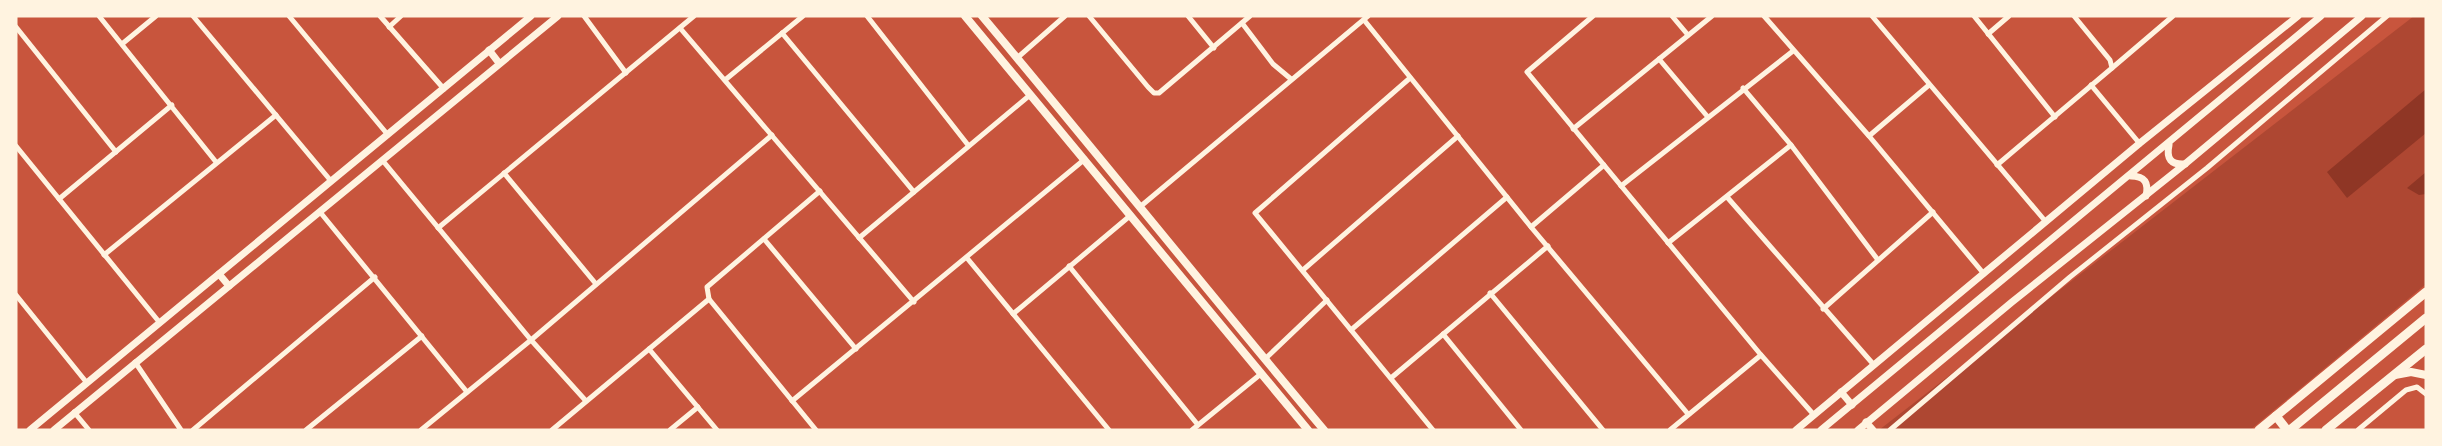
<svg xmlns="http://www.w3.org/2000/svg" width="2442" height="446" font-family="Rubik,sans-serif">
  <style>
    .green { fill: #ae4732 }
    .water { fill: #8f3625 }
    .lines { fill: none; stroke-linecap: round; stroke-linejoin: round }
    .minor { stroke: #fff3e0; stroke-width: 5 }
    .tertiary { stroke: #fff3e0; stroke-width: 7 }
    .secondary { stroke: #fff3e0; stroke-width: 8 }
    .primary { stroke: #fff3e0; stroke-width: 9 }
  </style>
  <rect width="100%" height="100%" fill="#c8553d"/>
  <path class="green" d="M2414,16H2426V284L2250,430H1879Z"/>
  <g class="water">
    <path d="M2426,89V133L2347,198L2327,172Z"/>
    <path d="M2426,172V194L2419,195L2407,188Z"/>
  </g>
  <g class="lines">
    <g class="minor">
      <path d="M99,16L216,162"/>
      <path d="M193,16L331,181"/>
      <path d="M289,16L388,135"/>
      <path d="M380,16L444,89"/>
      <path d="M584,16L626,73"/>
      <path d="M867,16L968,145"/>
      <path d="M1089,16L1148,87L1154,93H1159L1250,16"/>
      <path d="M1188,16L1214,48"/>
      <path d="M1593,16L1527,72L1761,355L1814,415"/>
      <path d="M1672,16L1688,35"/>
      <path d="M1764,16L1869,136L1984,274"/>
      <path d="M1872,16L2046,222"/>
      <path d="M1974,16L2055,117"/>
      <path d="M1364,20L1531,227L1688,414"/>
      <path d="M1242,23L1273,64L1291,79"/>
      <path d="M16,27L116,152"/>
      <path d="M389,27L401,16"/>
      <path d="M680,28L914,302"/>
      <path d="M782,33L914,192"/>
      <path d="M1988,34L2009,16"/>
      <path d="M122,44L156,16"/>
      <path d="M1017,58L1065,16"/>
      <path d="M1659,59L1707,116"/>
      <path d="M2112,68L2173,16"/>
      <path d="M1410,78L1255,213L1433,430"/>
      <path d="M725,80L803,16"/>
      <path d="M2091,85L2140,144"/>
      <path d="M1743,88L1791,145L1878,260"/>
      <path d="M1573,129L1712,16"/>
      <path d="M1869,136L1929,85"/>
      <path d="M16,146L160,323"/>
      <path d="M383,161L531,340L586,401"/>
      <path d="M1997,165L2112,68L2110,60L2074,16"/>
      <path d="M504,173L596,284"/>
      <path d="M1621,186L1793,51"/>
      <path d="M1727,197L1874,365"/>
      <path d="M59,199L172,105"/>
      <path d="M1141,206L1368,16"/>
      <path d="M320,212L467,392"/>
      <path d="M1531,227L1604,165"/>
      <path d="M438,228L694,16"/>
      <path d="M859,238L1030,95"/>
      <path d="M764,239L856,349"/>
      <path d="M1668,243L1791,145"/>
      <path d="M104,255L276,115"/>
      <path d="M967,258L1109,430"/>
      <path d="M1069,266L1198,425"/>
      <path d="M1303,270L1458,136"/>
      <path d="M1490,293L1603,430"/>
      <path d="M16,295L87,383"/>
      <path d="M709,299L707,287L820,191"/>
      <path d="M1823,309L1933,212"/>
      <path d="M1013,314L1131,215"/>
      <path d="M1351,330L1507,197"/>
      <path d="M1443,334L1521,430"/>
      <path d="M649,349L717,430"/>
      <path d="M1265,359L1327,300"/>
      <path d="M135,362L181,430"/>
      <path d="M1391,378L1548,246"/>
      <path d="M792,401L1085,159"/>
      <path d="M74,412L89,430"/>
      <path d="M193,430L375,277"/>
      <path d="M306,430L422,336"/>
      <path d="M421,430L531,340L772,135"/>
      <path d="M552,430L709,299L816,430"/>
      <path d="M670,430L698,407"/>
      <path d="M1192,430L1262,373"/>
      <path d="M1670,430L1761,355"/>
      <path d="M1890,430L2070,277L2207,168L2387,16"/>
      <path d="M2358,430L2406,390L2417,387L2426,394"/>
    </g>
    <g class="tertiary">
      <path d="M489,50L499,63"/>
      <path d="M2169,145C2166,159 2171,165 2185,164"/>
      <path d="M2131,176C2145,176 2149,183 2146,196"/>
      <path d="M219,274L229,286"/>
      <path d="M1841,392L1852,405"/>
      <path d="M1866,422L1873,430"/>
      <path d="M30,430L531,16"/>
      <path d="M54,430L558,16"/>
      <path d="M1796,430L2140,143L2298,16"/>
      <path d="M1821,430L2321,16"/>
      <path d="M1858,430L2012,302L2185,164L2362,16"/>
    </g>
    <g class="secondary">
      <path d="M965,16L1308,430"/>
      <path d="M982,16C1097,153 1209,293 1324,430"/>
      <path d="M2395,375L2411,372L2426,375"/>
    </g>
    <g class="primary">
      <path d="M2276,416L2287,430"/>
      <path d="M2259,430L2426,292"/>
      <path d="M2290,430L2426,318"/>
      <path d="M2326,430L2426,349"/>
    </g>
  </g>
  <rect width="2442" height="446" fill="none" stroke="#fff3e0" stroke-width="35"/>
</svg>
